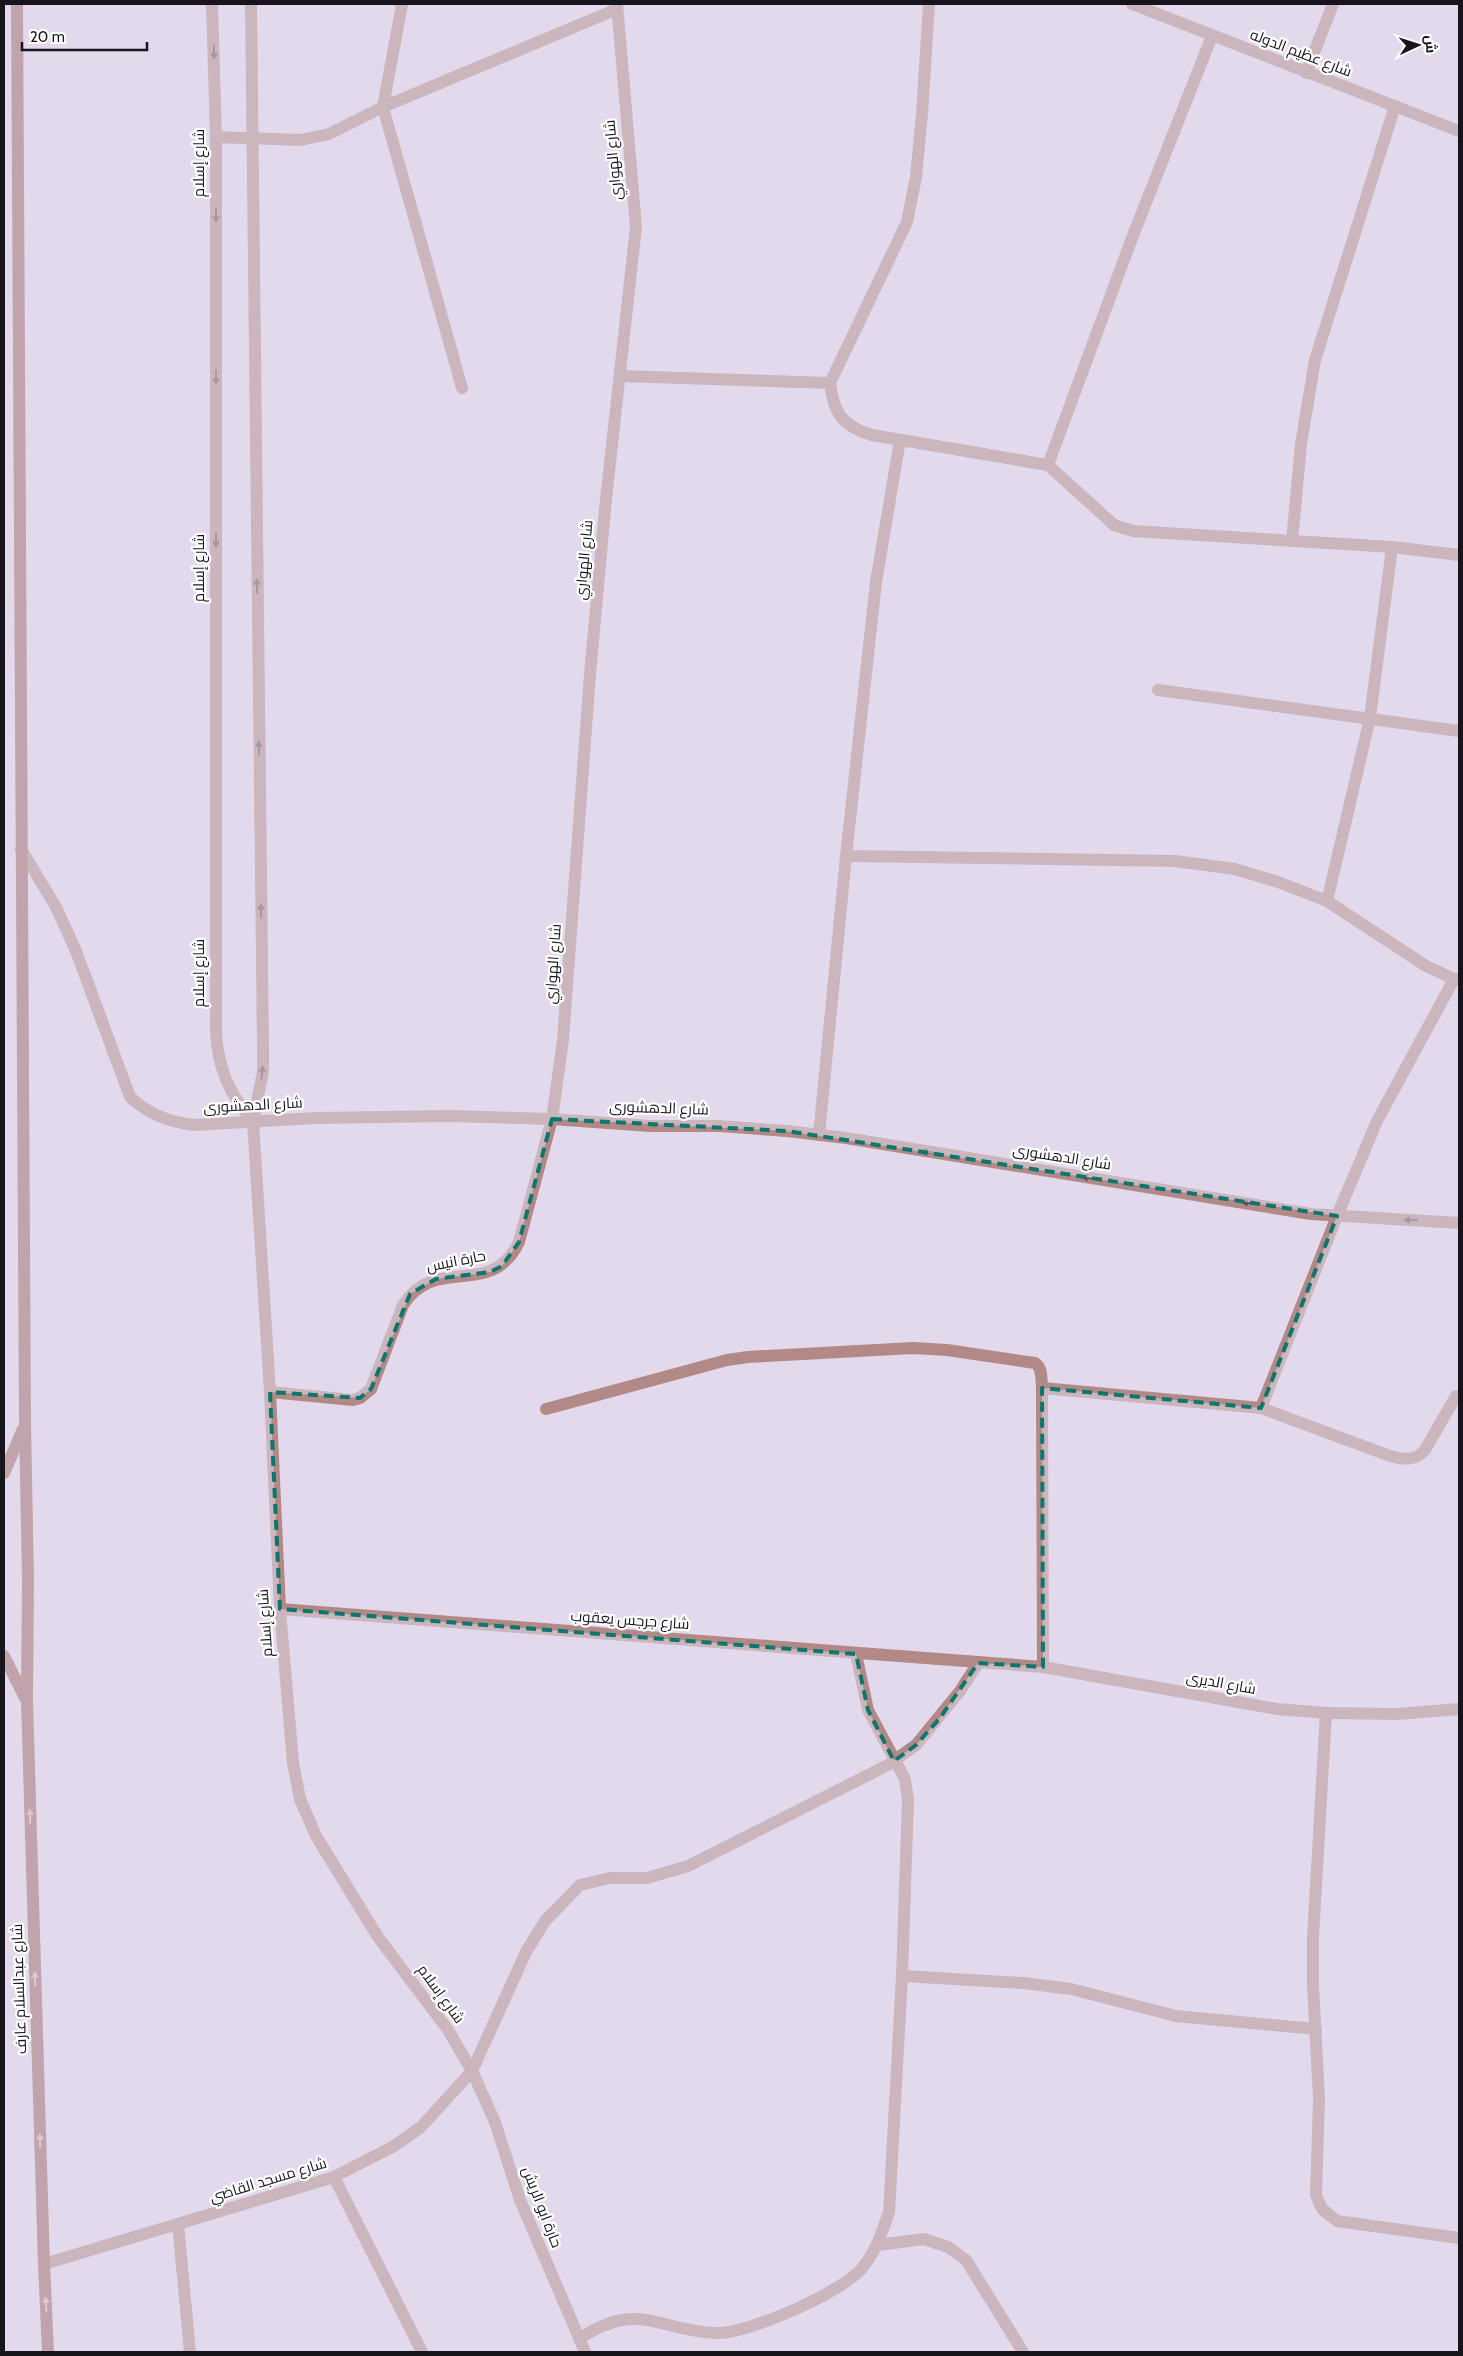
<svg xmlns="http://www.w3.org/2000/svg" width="1463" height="2356" font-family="Cabin,Cairo,sans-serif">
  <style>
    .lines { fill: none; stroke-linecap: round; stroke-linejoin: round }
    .minor { stroke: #b28986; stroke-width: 12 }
    .secondary { stroke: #99605c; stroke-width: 12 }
    .oneway { fill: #5d494b }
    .oneway2 { fill: #d1b7b6 }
    .marked { fill: none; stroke: #0f766e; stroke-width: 4; stroke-dasharray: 10 6; stroke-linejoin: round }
    .labels { text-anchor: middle; stroke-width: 4.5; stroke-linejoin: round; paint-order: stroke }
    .street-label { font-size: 15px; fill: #17151b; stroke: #fff }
  </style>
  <rect width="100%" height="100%" fill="#e2daec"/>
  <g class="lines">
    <g class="minor">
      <path d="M212,4L216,137V1032C218,1068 229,1094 253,1121"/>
      <path d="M251,4L263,1047V1072L253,1121L270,1392L280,1609L293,1763L300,1799L316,1836L378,1937L448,2030L472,2071L495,2122L520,2200L585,2352"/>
      <path d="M402,4L383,107L462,388"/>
      <path d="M929,4L922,114L916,177L907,222L830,383C834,414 842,426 872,435L1048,465L1114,525L1133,531L1392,547L1459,555"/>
      <path d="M1132,4L1459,131"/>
      <path d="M1306,73L1333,4"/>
      <path d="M216,137L301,140L329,134L383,107L617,9"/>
      <path d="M620,376L830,383"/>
      <path d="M1048,465L1132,238L1212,36"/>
      <path d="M1292,541L1301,444L1315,360L1395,106"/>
      <path d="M1158,690L1459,731"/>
      <path d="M21,849L56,907L76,951L130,1097C149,1114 168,1122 194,1125L316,1118L451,1116L552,1119L650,1126H719L787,1131L846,1138L1311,1214L1459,1223"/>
      <path d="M846,856L1175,861L1235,869L1278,882L1327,901L1426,966L1454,979H1459"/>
      <path d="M1327,901L1370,718L1392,547"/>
      <path d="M819,1135L846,856L876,582L900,440"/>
      <path d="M1042,1388L1261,1408L1337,1216L1377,1121L1454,979"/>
      <path d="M270,1392L353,1400L360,1398L371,1389L403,1305C437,1253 490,1301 519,1242L552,1119L563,1040L590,674L606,499L636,227L617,4"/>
      <path d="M1261,1408L1390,1456C1404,1460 1415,1461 1425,1450L1456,1396"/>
      <path d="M546,1409L727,1360L748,1357L913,1348L947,1350L1035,1363C1043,1368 1041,1379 1042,1388L1043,1667"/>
      <path d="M280,1609L1043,1667L1277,1709L1326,1713L1398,1714L1459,1709"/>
      <path d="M1326,1713L1313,1937V1986L1319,2098L1316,2195L1322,2209L1337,2221L1459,2238"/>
      <path d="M902,1976L1024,1983L1071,1989L1176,2016L1316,2029"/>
      <path d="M334,2177L422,2352"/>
      <path d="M178,2224L190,2352"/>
      <path d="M878,2245L924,2239L948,2247L966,2260L1023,2352"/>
      <path d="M44,2264L334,2177L394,2146L421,2127L472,2071L526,1952L545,1921L580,1885L610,1878H647L688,1866L888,1765L916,1745L960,1691L978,1663"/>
      <path d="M579,2339C638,2299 658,2331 717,2333C748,2334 845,2291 863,2267C876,2251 882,2232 889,2212L902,1976L908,1800L905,1779L868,1710L856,1654"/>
    </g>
    <g class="secondary">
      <path d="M17,4L25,1423L28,1580L27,1702L44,2264L48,2352"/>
      <path d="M4,1473L23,1429"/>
      <path d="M4,1656L25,1698"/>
    </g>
  </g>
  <defs><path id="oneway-solid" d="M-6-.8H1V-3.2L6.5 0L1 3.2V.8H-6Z" transform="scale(1.25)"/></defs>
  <g class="oneway">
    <use href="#oneway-solid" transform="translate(214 52) rotate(89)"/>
    <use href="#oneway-solid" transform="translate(216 215) rotate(90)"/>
    <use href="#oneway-solid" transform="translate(216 377) rotate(90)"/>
    <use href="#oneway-solid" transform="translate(216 540) rotate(90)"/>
    <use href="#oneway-solid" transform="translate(257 586) rotate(-91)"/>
    <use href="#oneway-solid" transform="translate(259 748) rotate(-91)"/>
    <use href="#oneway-solid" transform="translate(261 911) rotate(-91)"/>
    <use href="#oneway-solid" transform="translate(262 1073) rotate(-85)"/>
    <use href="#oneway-solid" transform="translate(928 1152) rotate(-171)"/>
    <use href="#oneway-solid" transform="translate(1089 1178) rotate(-171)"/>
    <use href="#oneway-solid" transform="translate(1249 1203) rotate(-171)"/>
    <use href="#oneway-solid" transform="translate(1411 1220) rotate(-177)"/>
  </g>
  <g class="oneway2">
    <use href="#oneway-solid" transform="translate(30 1816) rotate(-92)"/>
    <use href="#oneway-solid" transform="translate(35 1979) rotate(-92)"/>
    <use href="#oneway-solid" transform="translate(40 2141) rotate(-92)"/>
    <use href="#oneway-solid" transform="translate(46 2304) rotate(-93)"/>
  </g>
  <path d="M0 0H1463V2356H0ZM552,1119L787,1131L1337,1216L1261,1408L1042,1388L1043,1667L978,1663L940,1718L916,1745L894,1761L868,1710L856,1654L280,1609L270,1392L360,1398L371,1389L410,1294L436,1279L490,1272L502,1266L519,1242Z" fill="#e2daec" fill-opacity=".55" fill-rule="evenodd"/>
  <path class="marked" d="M552,1119L787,1131L1337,1216L1261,1408L1042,1388L1043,1667L978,1663L940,1718L916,1745L894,1761L868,1710L856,1654L280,1609L270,1392L360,1398L371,1389L410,1294L436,1279L490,1272L502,1266L519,1242Z"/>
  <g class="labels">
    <g class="street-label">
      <text transform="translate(1301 53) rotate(21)" y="5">شارع عظيم الدوله</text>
      <text transform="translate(613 160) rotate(-95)" y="5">شارع الهواري</text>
      <text transform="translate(199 163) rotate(-90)" y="5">شارع إسلام</text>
      <text transform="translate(584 560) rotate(-85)" y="5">شارع الهواري</text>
      <text transform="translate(199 568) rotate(-90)" y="5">شارع إسلام</text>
      <text transform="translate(553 964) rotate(-86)" y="5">شارع الهواري</text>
      <text transform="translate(199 973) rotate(-90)" y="5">شارع إسلام</text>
      <text transform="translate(253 1105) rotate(-3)" y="5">شارع الدهشورى</text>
      <text transform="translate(659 1108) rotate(2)" y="5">شارع الدهشورى</text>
      <text transform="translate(1062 1157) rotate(9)" y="5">شارع الدهشورى</text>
      <text transform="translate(456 1261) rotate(-11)" y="5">حارة انيس</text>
      <text transform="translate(630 1620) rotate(4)" y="5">شارع جرجس يعقوب</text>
      <text transform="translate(265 1623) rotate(-94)" y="5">شارع إسلام</text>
      <text transform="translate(1221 1683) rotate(10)" y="5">شارع الديرى</text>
      <text transform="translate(19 1989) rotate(-92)" y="5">شارع عبدالسلام عارف</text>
      <text transform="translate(441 1994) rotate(54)" y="5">شارع إسلام</text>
      <text transform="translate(268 2180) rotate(-17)" y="5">شارع مسجد القاضي</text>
      <text transform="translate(542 2207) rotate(69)" y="5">حارة ابو الريش</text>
    </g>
  </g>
  <rect width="1463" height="2356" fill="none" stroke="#17151b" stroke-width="10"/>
  <g transform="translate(1418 45) rotate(86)" stroke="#ffffff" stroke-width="4" paint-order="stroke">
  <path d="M0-4L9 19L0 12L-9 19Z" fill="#17151b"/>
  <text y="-8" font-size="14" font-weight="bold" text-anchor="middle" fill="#17151b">ش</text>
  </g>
  <path d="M22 42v8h125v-8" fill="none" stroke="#17151b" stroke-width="2.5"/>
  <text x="30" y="42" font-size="15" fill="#17151b" stroke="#ffffff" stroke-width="4" paint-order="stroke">20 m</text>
</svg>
